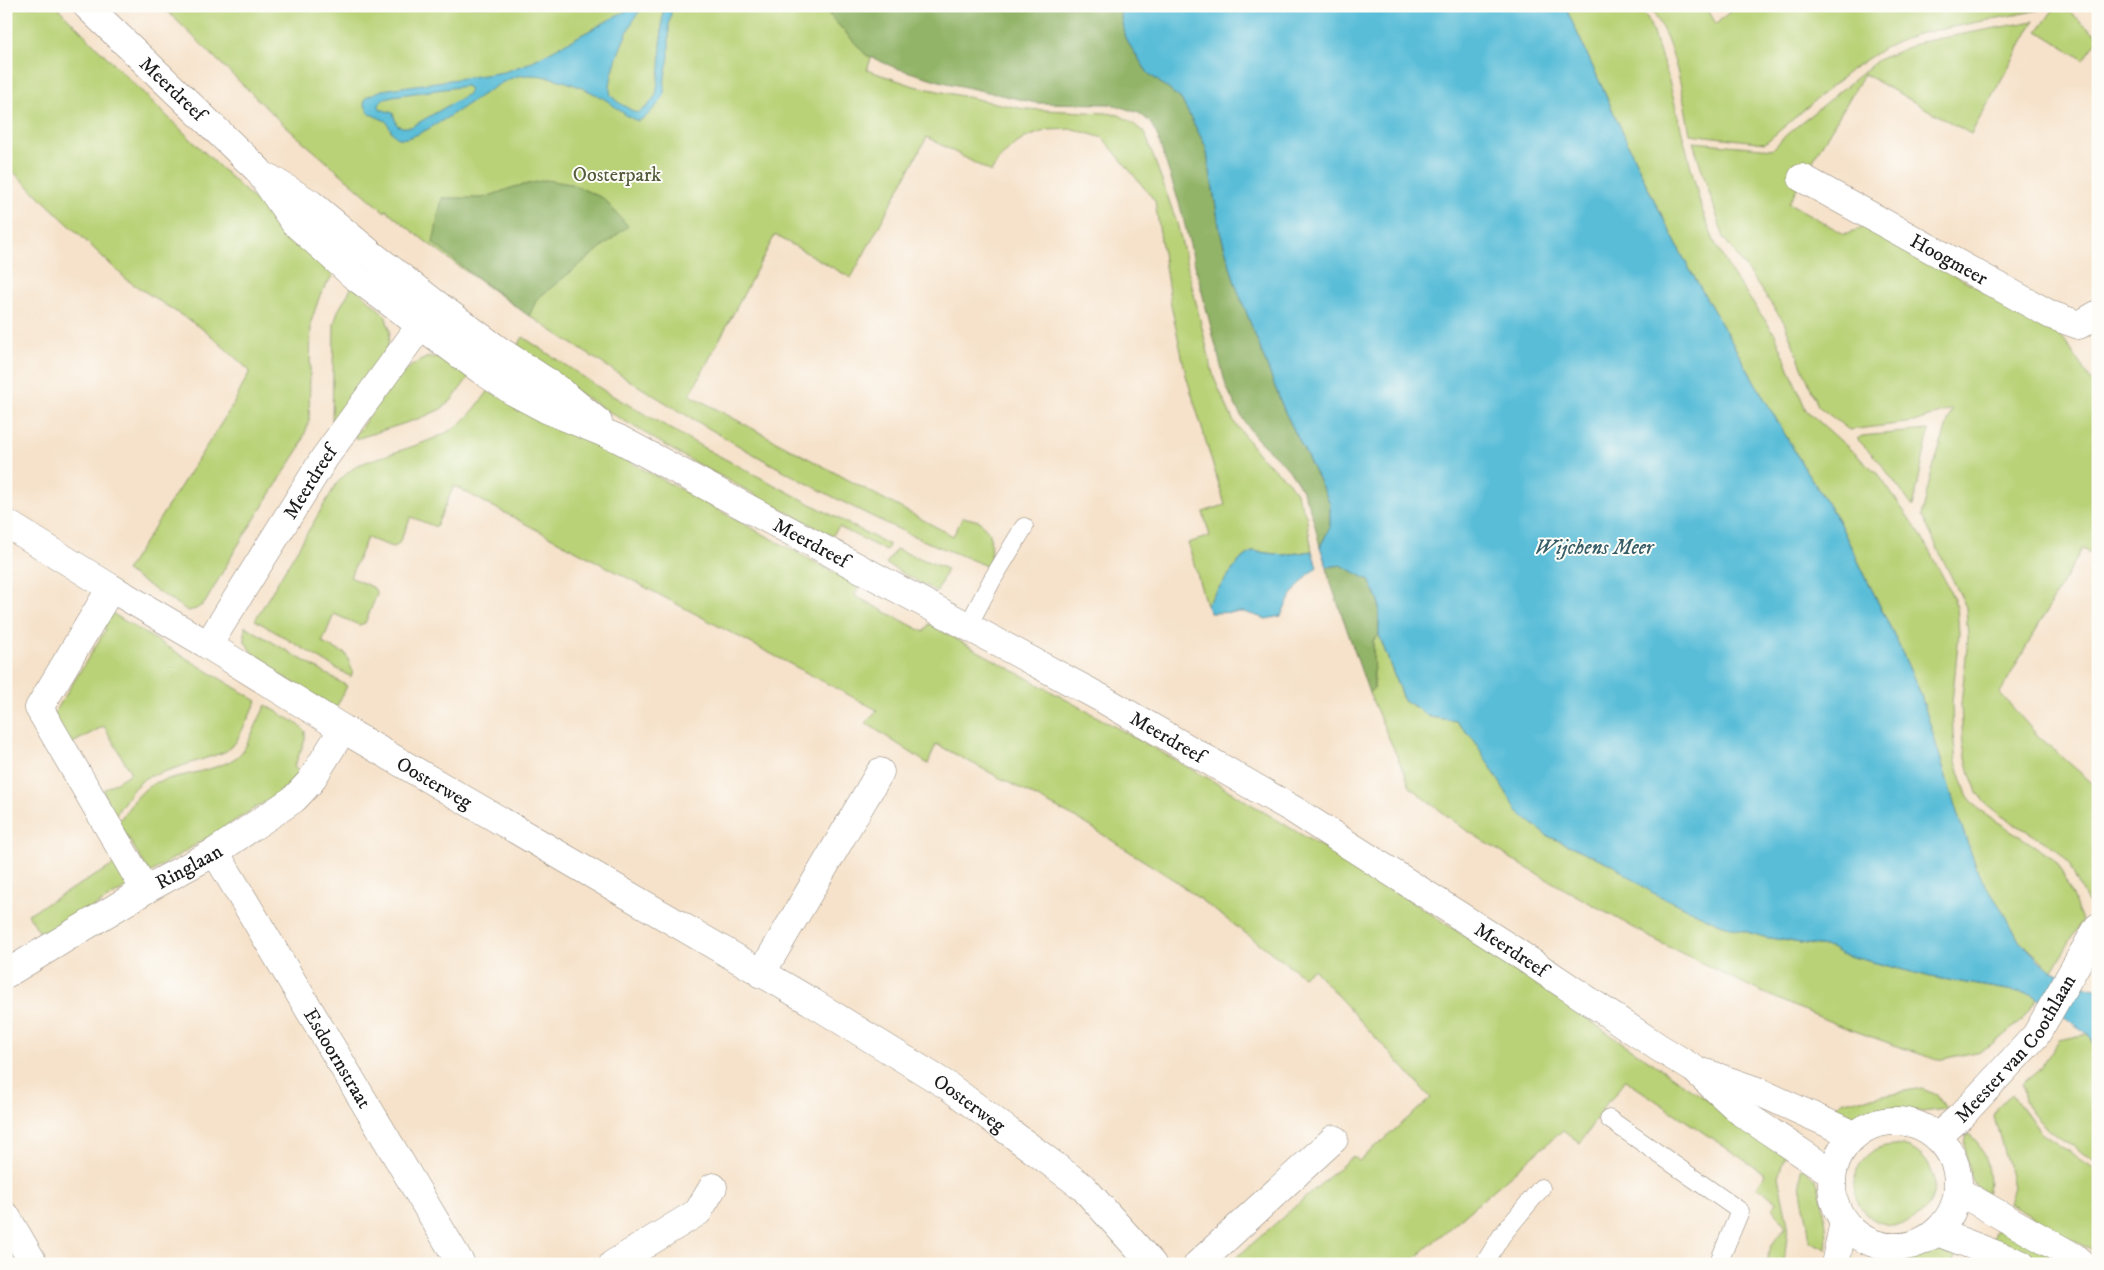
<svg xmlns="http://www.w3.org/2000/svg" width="2104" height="1270" font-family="'IM FELL DW Pica',serif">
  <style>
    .green { fill: #b9d277; stroke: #6a774a }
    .forest { fill: #92b468; stroke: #576842 }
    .water { fill: #5abdd8; stroke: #3b6c7a; fill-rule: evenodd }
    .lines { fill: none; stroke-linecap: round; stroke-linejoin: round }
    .service-casing { stroke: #897f73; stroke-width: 19 }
    .minor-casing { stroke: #897f73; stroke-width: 29 }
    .tertiary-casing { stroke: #897f73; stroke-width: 29 }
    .service { stroke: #fff; stroke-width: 18 }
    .minor { stroke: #fff; stroke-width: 28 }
    .tertiary { stroke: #fff; stroke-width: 28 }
    .labels { text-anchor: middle; stroke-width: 4; stroke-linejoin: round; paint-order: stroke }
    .street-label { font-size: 20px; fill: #1c1c1c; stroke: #fdfcf7 }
    .park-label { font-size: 20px; fill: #535c3c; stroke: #fdfcf7 }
    .water-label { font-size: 21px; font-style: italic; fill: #355c67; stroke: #fdfcf7 }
  </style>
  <rect width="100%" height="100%" fill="#fdfcf7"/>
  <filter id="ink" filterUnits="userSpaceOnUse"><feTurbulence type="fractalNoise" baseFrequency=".02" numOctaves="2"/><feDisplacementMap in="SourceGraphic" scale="10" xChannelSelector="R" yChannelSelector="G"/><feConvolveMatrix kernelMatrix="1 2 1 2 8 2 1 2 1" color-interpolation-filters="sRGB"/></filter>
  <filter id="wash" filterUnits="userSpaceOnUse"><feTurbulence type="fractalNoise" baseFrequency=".0096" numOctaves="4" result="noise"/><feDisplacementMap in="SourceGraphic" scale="20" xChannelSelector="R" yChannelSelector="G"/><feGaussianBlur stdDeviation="1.12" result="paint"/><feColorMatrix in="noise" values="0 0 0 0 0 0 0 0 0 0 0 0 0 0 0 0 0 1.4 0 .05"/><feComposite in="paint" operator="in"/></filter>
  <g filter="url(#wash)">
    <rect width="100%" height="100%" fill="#f6e2ca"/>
    <g class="green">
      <path d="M6,6H56C147,98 239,187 334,273L320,295L311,322L309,422L299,449L235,550L205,603L196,609L188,611L126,571L233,405L250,371L207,332L127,280L6,165Z"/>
      <path d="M162,6H889L867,70L914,86L1024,109L1106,113L1119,115L1128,120L1145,133L1177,223L1214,378L1234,422L1260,456L1289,482L1297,495L1306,515L1312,551L1283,555L1253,551L1240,560L1206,605L1188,543L1210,536L1203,512L1225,505L1186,375L1171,305L1155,201L1103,138L1073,129L1047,130L1025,138L1013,146L1000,158L991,172L927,137L851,278L775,235L690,395L953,536L963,517L979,521L990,533L991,557L986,566C960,554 934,546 909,534C805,486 701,426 605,365C530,317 455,267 386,210L385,212L285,126Z"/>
      <path d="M1565,6H1639L1648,19L1667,73L1701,207L1714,241L1732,274L1775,334L1806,410L1878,474L1920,534L1948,586L1957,607L1959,633L1952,703L1953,733L1956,762L1967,795L1978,809L2053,858L2059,865L2082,920L2053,971L2018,939L2006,916L1979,875L1960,822L1920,692L1895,637L1838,520L1805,469L1685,261L1648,188Z"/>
      <path d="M1650,6H1706L1716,24L1736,6H2043L2039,10L1917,34L1884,48L1852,69L1765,143L1690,134C1682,89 1675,45 1650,6Z"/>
      <path d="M2056,6H2063L2098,36V40L2084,60L2038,31Z"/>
      <path d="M2034,21L1971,134L1864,74C1839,117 1812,159 1789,203L1844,234L1868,226L2056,332L2067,344L2098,391V556L2082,549L2000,693L2037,735L2098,788V906L2087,903L2068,862L2055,848L2000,815L1984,802L1977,792L1970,774L1963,745L1961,704L1968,638L1966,607L1922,516L1930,478L1952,409L1914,422L1849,430L1818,406L1784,322L1724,238L1693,142L1773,149L1786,135L1878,60L1920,42Z"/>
      <path d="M353,285L385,315L390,331L388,346L381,360L334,422L332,420L334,324L338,311Z"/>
      <path d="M523,337L606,392L706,449L889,545L886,551L839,527L832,536L683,456L598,405L514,352Z"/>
      <path d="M429,357L444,358L471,374L452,400L441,409L421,418L356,439L355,436C375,409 396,368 429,357Z"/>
      <path d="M492,387L535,414L626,460L859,586L855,596L924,632L929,624L1208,778L1427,911L1786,1153L1778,1176L1788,1225L1784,1264H1766C1768,1249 1776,1237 1786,1227L1773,1208L1776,1201L1757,1187L1765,1174L1625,1080L1610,1101H1608L1580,1143L1563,1130L1408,1264H1229L1353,1156L1359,1161L1431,1098L1313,969L1303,976L1174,880L1083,822L936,744L928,764L866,723L877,710L454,486L436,527L411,517L398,545L393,547L367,538L350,577L374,588L377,594L365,623L359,625L334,614L322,643L346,654L353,672L351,677L255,620L337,483L347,473L358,465C386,454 432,443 456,427C470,417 481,400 492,387Z"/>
      <path d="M1927,430L1929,431L1913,507L1879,461L1857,439L1862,436Z"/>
      <path d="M896,549L947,569L937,592L886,564Z"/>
      <path d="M110,612L257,701L236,742L225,752L145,778L133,789L113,818L103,790L131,773L104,726L69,745L54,714L106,629L103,627Z"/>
      <path d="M245,626L347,686L336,708L252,658L254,655L245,642Z"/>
      <path d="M1379,635L1403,699L1430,717L1456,721L1474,740L1546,835L1613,865L1651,891L1720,924L1764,937L1831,948L1841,954L1931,977L2031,994L2038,997L2021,1021L1992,1045L1981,1051L1937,1060L1838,1025L1757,990L1661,943L1518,863L1463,828L1411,788L1369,693L1374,688L1373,640Z"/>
      <path d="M266,705L299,725L305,731V740L294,767L300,771L291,784L278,794L150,873L118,822C128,810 139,790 155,783C175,775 227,770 241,753C250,742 258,719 266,705Z"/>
      <path d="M119,862L132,884L43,938L28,914Z"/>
      <path d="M2088,1034L2098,1054V1162C2076,1148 2034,1126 2025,1100C2024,1095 2023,1089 2022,1084L2039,1070L2059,1040Z"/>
      <path d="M1922,1088L1937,1094L1946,1109L1922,1112L1895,1107L1858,1115L1834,1116L1832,1113C1838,1102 1842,1100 1855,1100Z"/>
      <path d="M2012,1094L2041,1133L2098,1171V1254L2009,1204L2013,1189L2011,1176L1994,1117L1998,1106Z"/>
      <path d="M1968,1134C1983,1141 1993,1178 1987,1193C1984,1191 1980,1190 1977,1187C1969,1178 1961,1144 1968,1134Z"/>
      <circle cx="1894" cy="1185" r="40"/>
      <path d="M1802,1167C1806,1170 1811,1173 1814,1177C1822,1187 1829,1237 1826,1249L1809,1241C1810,1219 1795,1184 1802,1167Z"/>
      <path d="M1998,1225L2067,1264H2044L1991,1242Z"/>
      <path d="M1934,1252H1954L1956,1255L1952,1264H1899Z"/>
    </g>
    <g class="forest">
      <path d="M821,6H1119L1125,38L1148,73L1181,99L1206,147L1220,231L1235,283L1284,410L1330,503V527L1320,547C1314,519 1307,492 1288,469C1280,459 1269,451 1260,442C1245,426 1235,405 1226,386L1180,206L1157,135L1150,122L1139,113L1111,104L1036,103L943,82L896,68L866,55Z"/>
      <path d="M546,180L571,184L603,198L628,226L537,299L529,316L464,268L433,243L442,198H483L514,187Z"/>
      <path d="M1341,565L1369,580L1379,601V635L1373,640L1374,688L1369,693L1329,578L1327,567Z"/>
    </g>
    <g class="water">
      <path d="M635,6H646C646,7 640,10 640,11C629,22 605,81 611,95C614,101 631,110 637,113L647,107L656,95L660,68L663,6L672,7L669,25V57L665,77L664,95L661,101L646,117L638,121C626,117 616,107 606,100C584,87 541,69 515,77C490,84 418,145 399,138C392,136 390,127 386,121L370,114L364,104L366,97L382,90L504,72L529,63ZM466,86L470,89L468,94L411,127H402L397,125L393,113L380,109L379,105L383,99L393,96Z"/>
      <path d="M1119,6H1565L1648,188L1685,261L1805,469L1838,520L1895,637L1920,692L1960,822L1979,875L2006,916L2018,939L2040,961L2053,971L2087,987L2098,990V1054L2088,1034L2031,994L1931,977L1841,954L1831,948L1764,937L1720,924L1651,892L1613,865L1546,835L1518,812L1474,740L1456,721L1430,717L1403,699L1379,635V601L1369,580L1341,565L1327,567L1320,547L1330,527V503L1284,410L1235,283L1220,231L1206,147L1181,99L1148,73L1125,38Z"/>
      <path d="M1253,551L1284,555L1312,551L1317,567C1301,580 1288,598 1281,616L1266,619L1244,612L1210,613L1206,605L1240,560Z"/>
    </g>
  </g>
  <g filter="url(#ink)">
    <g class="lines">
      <g class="service-casing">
        <g id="service">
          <path d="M968,626L992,580L1024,527"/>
          <path d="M1609,1119L1740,1211L1718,1264"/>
          <path d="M1484,1264L1502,1235L1541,1188"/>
        </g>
      </g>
      <g class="minor-casing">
        <g id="minor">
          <path id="s1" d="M1802,178L2051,315L2079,325L2098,314"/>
          <path d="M6,523L111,588L208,645"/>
          <path d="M111,588L39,708L145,890"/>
          <path id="s2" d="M343,729L810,1001L948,1086L1083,1187L1152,1264"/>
          <path id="s3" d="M215,852L461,1264"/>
          <path d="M761,974L880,772"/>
          <path id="s4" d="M1937,1137L1961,1116L2036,1035L2098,927"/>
          <path d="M6,1216L34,1264"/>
          <path d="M613,1264L698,1212L713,1187"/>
          <path d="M1198,1264L1334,1139"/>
        </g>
      </g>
      <g class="tertiary-casing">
        <g id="tertiary">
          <path id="s5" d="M87,6L258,170L294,222L353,275L481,370L514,392L546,409L619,439L1101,698L1294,810L1513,950L1658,1047L1694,1069L1742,1113L1832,1173"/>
          <path d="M269,178L311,204L371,254L436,304L497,349L558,389L598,422"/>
          <path id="s6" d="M6,974L145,890L215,852L294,799L310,782L343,729L208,645L325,457L436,304"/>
          <path d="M1706,1073L1757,1091L1854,1135"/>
          <circle cx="1895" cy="1184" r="63"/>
          <path d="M1958,1191L2074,1257L2082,1264"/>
          <path d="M1937,1232L2021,1264"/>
          <path d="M1835,1264L1844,1222"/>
        </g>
      </g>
      <use href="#service" class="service"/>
      <use href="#minor" class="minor"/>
      <use href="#tertiary" class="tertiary"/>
    </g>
  </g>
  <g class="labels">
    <g class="street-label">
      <text dy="7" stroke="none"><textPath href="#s5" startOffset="119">Meerdreef</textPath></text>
      <text dy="7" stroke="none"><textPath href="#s1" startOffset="168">Hoogmeer</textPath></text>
      <text dy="7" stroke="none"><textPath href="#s6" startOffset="774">Meerdreef</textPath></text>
      <text dy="7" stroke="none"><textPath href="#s5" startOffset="912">Meerdreef</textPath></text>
      <text dy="7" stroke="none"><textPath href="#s5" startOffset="1318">Meerdreef</textPath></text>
      <text dy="7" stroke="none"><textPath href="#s2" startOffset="106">Oosterweg</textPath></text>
      <text dy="7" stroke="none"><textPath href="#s6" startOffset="212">Ringlaan</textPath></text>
      <text dy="7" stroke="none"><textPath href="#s5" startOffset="1722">Meerdreef</textPath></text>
      <text dy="7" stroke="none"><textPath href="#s4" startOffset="119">Meester van Coothlaan</textPath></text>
      <text dy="7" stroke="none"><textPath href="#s3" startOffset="240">Esdoornstraat</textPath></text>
      <text dy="7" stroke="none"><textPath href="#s2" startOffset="730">Oosterweg</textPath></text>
    </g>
    <g class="park-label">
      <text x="617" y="181">Oosterpark</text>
    </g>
    <g class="water-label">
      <text x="1594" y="554">Wijchens Meer</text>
    </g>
  </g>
  <rect width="2104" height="1270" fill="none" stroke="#fdfcf7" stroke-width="25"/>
</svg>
